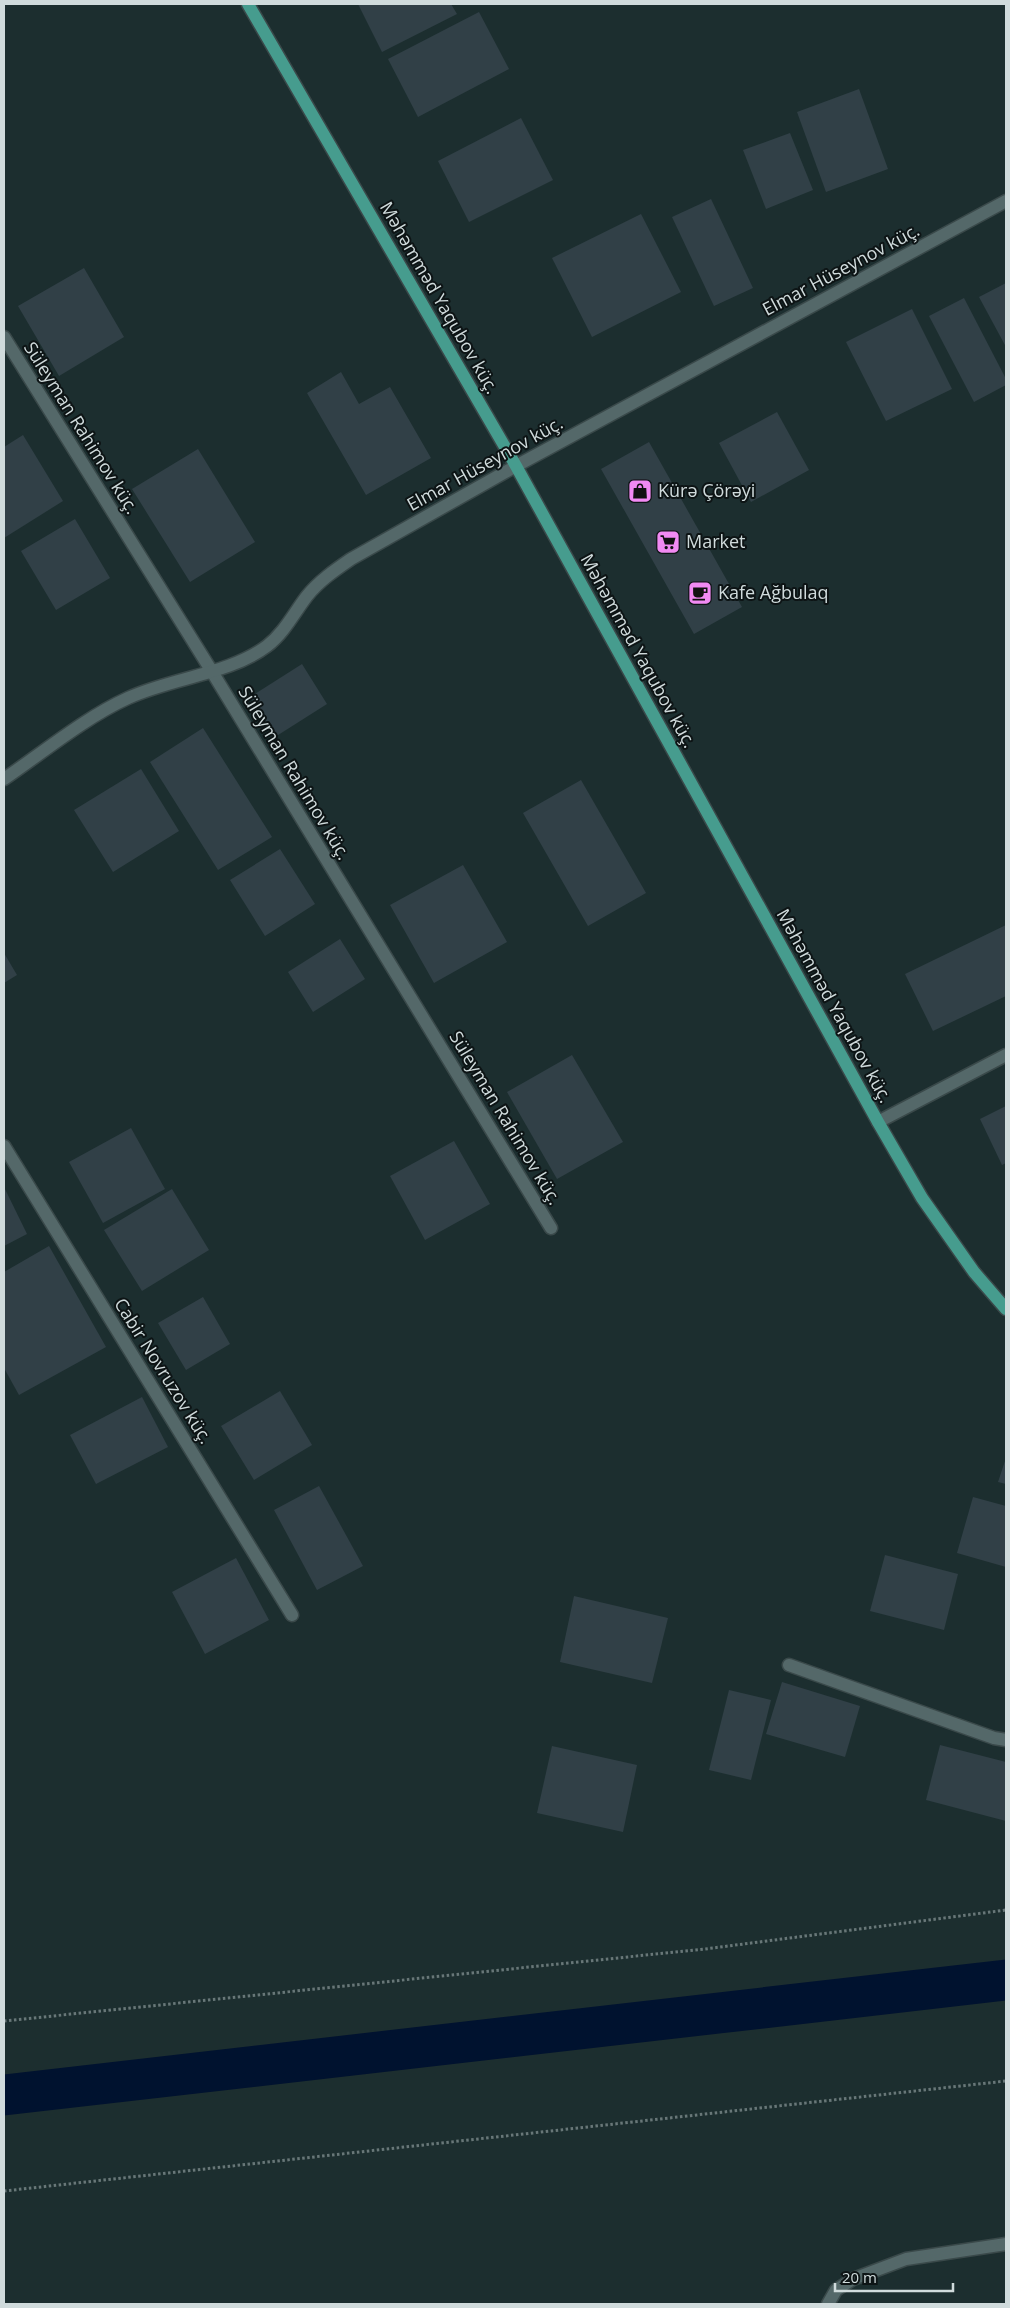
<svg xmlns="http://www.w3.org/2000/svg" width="1010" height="2308" font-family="'Open Sans',sans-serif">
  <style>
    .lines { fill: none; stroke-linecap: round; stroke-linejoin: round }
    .canal { stroke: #00122f; stroke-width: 41 }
    .building { fill: #314047 }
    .street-casing { stroke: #3a494a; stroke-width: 15 }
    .primary-casing { stroke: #3a494a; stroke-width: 15 }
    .path { stroke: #687778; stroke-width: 3; stroke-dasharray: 2.5 2.5; stroke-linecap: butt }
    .street { stroke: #546869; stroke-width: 12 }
    .primary { stroke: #469c8e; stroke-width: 12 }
    .labels { text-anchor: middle; stroke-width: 4; stroke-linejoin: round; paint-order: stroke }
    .street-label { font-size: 18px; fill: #d0dbdc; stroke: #0d1415 }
    .poi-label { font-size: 18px; fill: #d0dbdc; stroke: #0d1415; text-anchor: start }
  </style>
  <rect width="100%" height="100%" fill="#1c2e2f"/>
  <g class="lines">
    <path class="canal" d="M4,2095L1006,1980"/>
  </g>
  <g class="building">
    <path d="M358,4H451L457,14L382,52Z"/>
    <path d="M479,12L509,69L418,117L388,59Z"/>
    <path d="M859,89L888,169L826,192L797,112Z"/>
    <path d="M521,118L553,180L469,222L438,161Z"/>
    <path d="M790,133L813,190L766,209L743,150Z"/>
    <path d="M711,199L753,288L714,306L672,217Z"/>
    <path d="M641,214L681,292L592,337L552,258Z"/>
    <path d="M84,268L124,337L59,376L18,306Z"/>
    <path d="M1006,283V347L979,297Z"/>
    <path d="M964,298L1006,379V385L974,402L929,316Z"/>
    <path d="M912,309L952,389L886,421L846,342Z"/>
    <path d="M341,372L359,404L390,387L431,458L366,495L307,393Z"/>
    <path d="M777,412L809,470L751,502L719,443Z"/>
    <path d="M23,435L63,501L4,538V447Z"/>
    <path d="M649,442L742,607L694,634L601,469Z"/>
    <path d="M198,449L255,542L190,582L132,489Z"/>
    <path d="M75,519L110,578L56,610L21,551Z"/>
    <path d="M302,664L327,704L275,737L250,697Z"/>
    <path d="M203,728L272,837L218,870L150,762Z"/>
    <path d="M141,769L179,831L113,872L74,810Z"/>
    <path d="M581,780L646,893L588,926L523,813Z"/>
    <path d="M280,849L315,904L265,936L230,880Z"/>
    <path d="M463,865L507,942L434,983L390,905Z"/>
    <path d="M1006,925V996L933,1031L905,974Z"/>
    <path d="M340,939L365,979L313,1012L288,972Z"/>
    <path d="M4,953L17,975L4,983Z"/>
    <path d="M572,1055L623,1142L557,1179L507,1092Z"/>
    <path d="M1006,1106V1163L1002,1165L980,1119Z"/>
    <path d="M131,1128L165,1189L103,1223L69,1162Z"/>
    <path d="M454,1141L490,1204L425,1240L390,1176Z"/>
    <path d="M4,1187L27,1234L4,1246Z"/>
    <path d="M172,1189L209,1250L142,1291L104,1230Z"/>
    <path d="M49,1246L106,1347L19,1395L4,1368V1272Z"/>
    <path d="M203,1297L230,1344L186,1370L158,1323Z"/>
    <path d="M280,1391L312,1445L254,1480L221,1426Z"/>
    <path d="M142,1397L168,1447L96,1484L70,1435Z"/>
    <path d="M1006,1458V1484L998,1482Z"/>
    <path d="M319,1486L363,1566L317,1590L274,1510Z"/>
    <path d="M973,1497L1006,1506V1567L957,1553Z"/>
    <path d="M885,1555L958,1574L944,1630L870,1611Z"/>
    <path d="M236,1558L269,1620L205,1654L172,1592Z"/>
    <path d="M574,1596L668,1618L652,1683L560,1662Z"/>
    <path d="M782,1682L860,1706L845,1757L766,1734Z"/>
    <path d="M729,1690L771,1700L751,1780L709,1770Z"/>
    <path d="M940,1745L1006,1762V1821L926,1800Z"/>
    <path d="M552,1746L637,1765L623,1832L537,1813Z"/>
  </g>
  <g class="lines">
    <g class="street-casing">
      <g id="street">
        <path d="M4,337L211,670L551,1228"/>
        <path d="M4,779C42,753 86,717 128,698C171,678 230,674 267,646C284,633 294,613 307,596C319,581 335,570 351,559L516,466L1006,201"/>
        <path d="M878,1122L1006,1055"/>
        <path d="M4,1146L292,1615"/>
        <path d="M789,1665L994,1738L1006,1740"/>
        <path d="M828,2304L836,2290L853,2279L906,2259L1006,2244"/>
      </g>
    </g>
    <g class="primary-casing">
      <path id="primary" d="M248,4L516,466L878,1122L922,1198L974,1272L1006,1309"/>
    </g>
    <g class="path">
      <path d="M4,2021L705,1949L1006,1910"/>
      <path d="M4,2191L1006,2081"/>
    </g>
    <use href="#street" class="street"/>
    <use href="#primary" class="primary"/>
  </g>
  <defs>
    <g id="shop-square" transform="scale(1.25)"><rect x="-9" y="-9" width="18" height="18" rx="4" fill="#f28af3" stroke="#0d1415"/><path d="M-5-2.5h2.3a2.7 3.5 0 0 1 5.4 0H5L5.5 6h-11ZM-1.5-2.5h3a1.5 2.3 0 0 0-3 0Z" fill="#111"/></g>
    <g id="supermarket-square" transform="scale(1.25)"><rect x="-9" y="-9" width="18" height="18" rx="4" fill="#f28af3" stroke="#0d1415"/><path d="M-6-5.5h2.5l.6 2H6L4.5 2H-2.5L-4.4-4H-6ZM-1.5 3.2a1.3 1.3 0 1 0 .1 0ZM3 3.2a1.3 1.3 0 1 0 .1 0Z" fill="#111"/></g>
    <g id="cafe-square" transform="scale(1.25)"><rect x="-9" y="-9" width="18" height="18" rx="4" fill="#f28af3" stroke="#0d1415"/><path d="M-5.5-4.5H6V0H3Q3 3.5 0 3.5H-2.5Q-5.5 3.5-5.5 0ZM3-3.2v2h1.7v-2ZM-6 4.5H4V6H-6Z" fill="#111"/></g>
  </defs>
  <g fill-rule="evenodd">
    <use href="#shop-square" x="640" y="491"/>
    <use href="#supermarket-square" x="668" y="542"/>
    <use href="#cafe-square" x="700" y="593"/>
  </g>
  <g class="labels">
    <g class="street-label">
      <text transform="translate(841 270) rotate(-28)" y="6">Elmar Hüseynov küç.</text>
      <text transform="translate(439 298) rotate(60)" y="6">Məhəmməd Yaqubov küç.</text>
      <text transform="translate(81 428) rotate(58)" y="6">Süleyman Rahimov küç.</text>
      <text transform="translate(485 464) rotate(-29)" y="6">Elmar Hüseynov küç.</text>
      <text transform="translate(638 651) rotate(61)" y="6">Məhəmməd Yaqubov küç.</text>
      <text transform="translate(294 773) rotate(59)" y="6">Süleyman Rahimov küç.</text>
      <text transform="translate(834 1006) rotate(61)" y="6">Məhəmməd Yaqubov küç.</text>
      <text transform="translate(505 1118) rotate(59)" y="6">Süleyman Rahimov küç.</text>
      <text transform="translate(163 1371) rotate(58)" y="6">Cabir Novruzov küç.</text>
    </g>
    <g class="poi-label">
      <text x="658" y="497">Kürə Çörəyi</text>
      <text x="686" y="548">Market</text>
      <text x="718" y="599">Kafe Ağbulaq</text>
    </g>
  </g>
  <rect width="1010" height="2308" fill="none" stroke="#d0dbdc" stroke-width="10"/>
  <path d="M835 2283v8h118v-8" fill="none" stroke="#d0dbdc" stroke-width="2.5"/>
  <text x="842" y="2283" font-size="15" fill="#d0dbdc" stroke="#0d1415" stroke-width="4" paint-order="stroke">20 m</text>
</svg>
